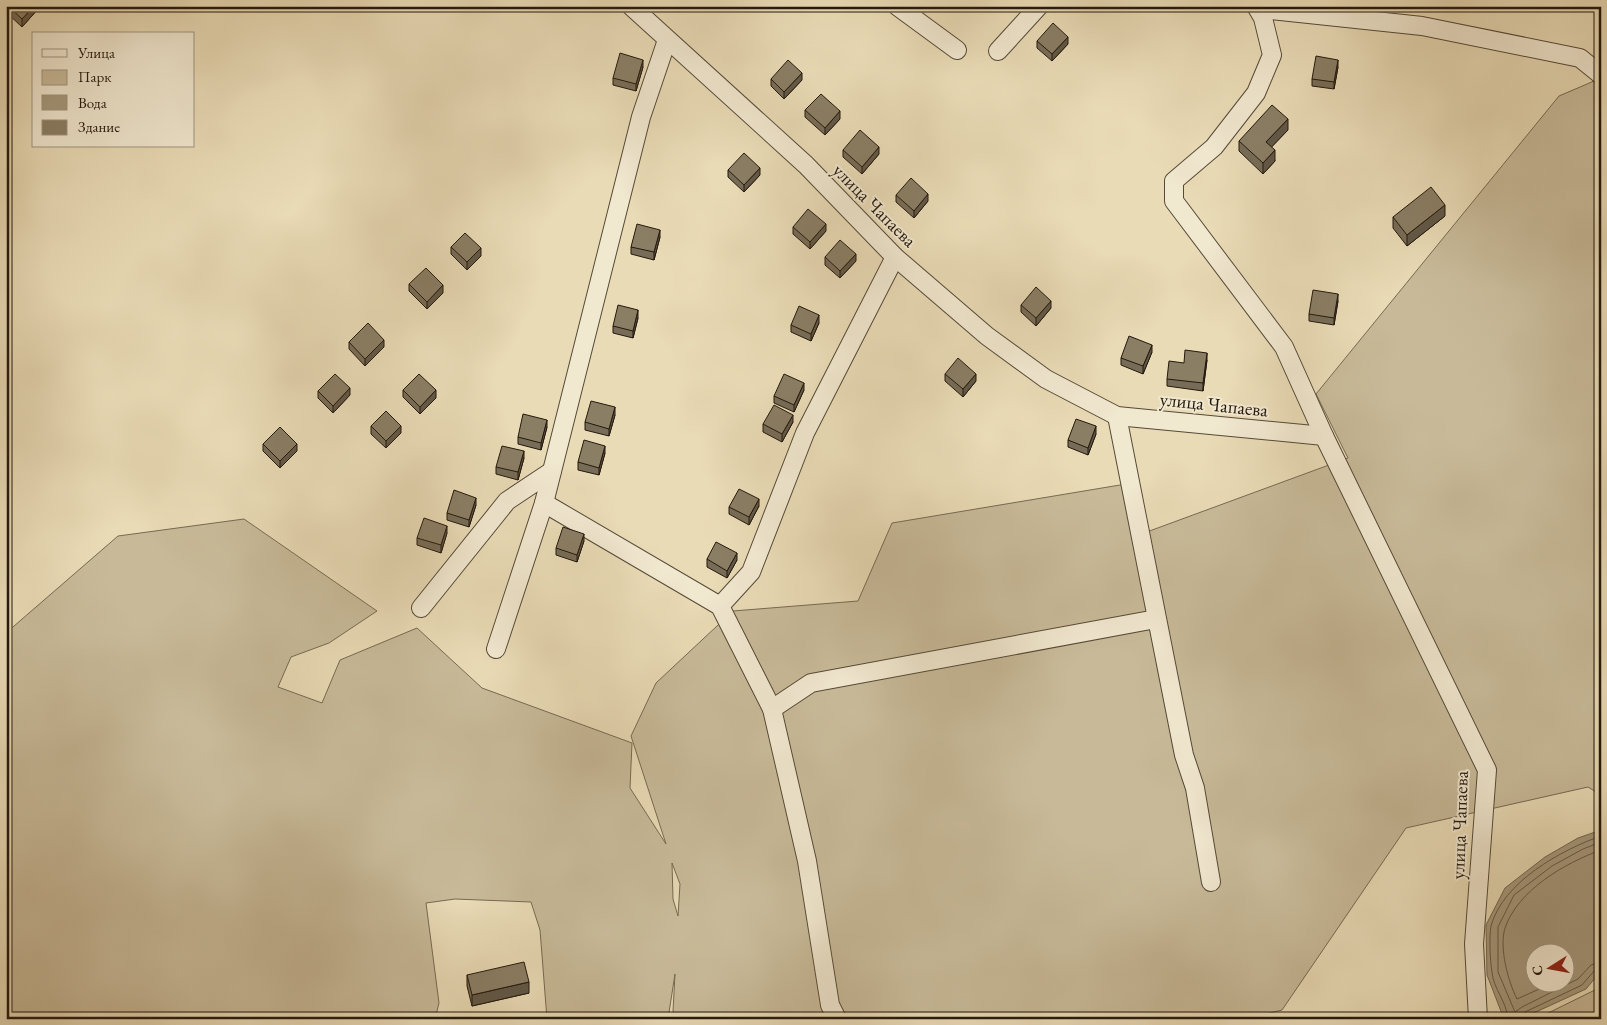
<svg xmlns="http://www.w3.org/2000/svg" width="1607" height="1025" font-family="'EB Garamond',serif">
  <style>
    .green { fill: #c8ba99; stroke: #766a53; fill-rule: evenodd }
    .water { fill: #a6997d; stroke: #726650; fill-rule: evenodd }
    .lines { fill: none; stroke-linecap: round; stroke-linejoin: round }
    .shore { stroke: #655945; stroke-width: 1 }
    .minor-casing { stroke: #554a37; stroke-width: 20 }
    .minor { stroke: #f1e8d0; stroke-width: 18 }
    .wall { fill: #776c57; stroke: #24190d }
    .shaded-wall { fill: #615847; stroke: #24190d }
    .building { fill: #8a7e65; stroke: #24190d }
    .labels { text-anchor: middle; stroke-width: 4; stroke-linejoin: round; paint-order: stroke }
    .street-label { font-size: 19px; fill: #24190d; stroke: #f1e8d0 }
  </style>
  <rect width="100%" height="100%" fill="#e9dbb6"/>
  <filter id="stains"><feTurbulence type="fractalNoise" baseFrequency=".004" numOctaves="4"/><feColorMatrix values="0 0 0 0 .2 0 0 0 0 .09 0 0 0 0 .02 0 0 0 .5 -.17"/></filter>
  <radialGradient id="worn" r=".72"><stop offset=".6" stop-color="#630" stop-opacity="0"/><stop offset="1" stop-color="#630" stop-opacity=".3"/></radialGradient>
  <g class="green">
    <path d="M1601,78V795L1588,787L1406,828L1282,1010L1245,1019H676L673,1011L675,974L668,1019H547L540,930L531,902L455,899L426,903L439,1003L435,1019H6V633L118,536L244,519L377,611L329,643L291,657L278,687L322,703L340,660L417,628L482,688L632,743L630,788L666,844L631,736L656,683L733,611L858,601L892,523L1138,482L1144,533L1348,458L1316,394L1559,96ZM672,863L680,884L678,916L673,899Z"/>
    <path d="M1601,987V1019H1536Z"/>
  </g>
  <path class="water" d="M1601,830V971L1586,989L1525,1017L1504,1019L1487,975L1486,925L1505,888L1545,857L1578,838ZM1534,952H1564V982H1534Z"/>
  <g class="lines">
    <g class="shore">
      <path d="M1601,842L1583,849L1552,866L1514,895L1498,927V972L1515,1012L1522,1007L1578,979L1591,965L1601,962"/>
      <path d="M1555,982L1517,999C1508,981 1499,948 1505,928C1518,890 1565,863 1601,850"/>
      <path d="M1508,1019C1507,1002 1493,988 1492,972C1490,961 1489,936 1491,926C1503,882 1561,850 1601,836"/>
      <path d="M1522,1019L1525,1012L1582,985L1595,970L1601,968"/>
    </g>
    <g class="minor-casing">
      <g id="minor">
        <path d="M631,6L806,165L895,257L987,336L1046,379L1117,416L1324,436"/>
        <path d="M897,6L957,50"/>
        <path d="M1256,6L1263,18L1272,55L1256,93L1214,147L1174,181V201L1284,347L1324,436L1487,770L1474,944L1478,1019"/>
        <path d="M1267,6L1271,10L1422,26L1580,58L1601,75"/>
        <path d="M998,51L1039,6"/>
        <path d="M1117,416L1184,755L1195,788L1211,882"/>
        <path d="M544,503L720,606L772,709L807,861L830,1005L837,1019"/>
        <path d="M720,606L751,572L805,433L895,257"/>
        <path d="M421,608L507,501L552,471"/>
        <path d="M496,649L544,503L641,117L667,40"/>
        <path d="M772,709L811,683L1156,619"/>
      </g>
    </g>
    <use href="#minor" class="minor"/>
  </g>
  <g class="wall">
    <path d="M7,6H38V9L22,27L7,13Z"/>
    <path d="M1037,41L1068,44L1052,61L1037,48Z"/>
    <path d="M643,67L636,91L613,85V78Z"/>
    <path d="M1338,67L1334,89L1312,86V79Z"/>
    <path d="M771,79L802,80L784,99L771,86Z"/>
    <path d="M805,110L840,119L825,135L805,117Z"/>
    <path d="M1288,130L1271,147L1275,161L1263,174L1239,151V141Z"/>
    <path d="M843,150L879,154L862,174L843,157Z"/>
    <path d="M728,170L760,175L744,192L728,177Z"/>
    <path d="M896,195L928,201L914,218L896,202Z"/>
    <path d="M1445,216L1407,246L1393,228V217Z"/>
    <path d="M793,227L826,231L810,249L793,234Z"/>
    <path d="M660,237L654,260L631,254V247Z"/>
    <path d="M451,247L481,256L467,270L451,254Z"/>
    <path d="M825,257L856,261L840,278L825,265Z"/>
    <path d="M409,284L443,293L427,309L409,291Z"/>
    <path d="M1338,301L1334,325L1309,321V314Z"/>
    <path d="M1021,305L1051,308L1036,326L1021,312Z"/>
    <path d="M638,318L633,338L613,333V326Z"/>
    <path d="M819,323L811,341L791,332V325Z"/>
    <path d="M349,342L384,347L365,366L349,349Z"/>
    <path d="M1152,352L1143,374L1121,365V358Z"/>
    <path d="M1207,360L1203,391L1167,386V379L1184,363Z"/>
    <path d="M945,374L976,381L963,397L945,381Z"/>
    <path d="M403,390L436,398L420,414L403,397Z"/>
    <path d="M804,390L794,412L774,403V396Z"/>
    <path d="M318,391L350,395L333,413L318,398Z"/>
    <path d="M615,415L609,436L585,430V422Z"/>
    <path d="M793,422L782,442L763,432V424Z"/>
    <path d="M371,426L401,433L386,448L371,434Z"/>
    <path d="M547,427L541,450L518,444V437Z"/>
    <path d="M1096,434L1088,455L1068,447V440Z"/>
    <path d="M263,444L297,451L280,468L263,451Z"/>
    <path d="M605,453L599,475L578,470V462Z"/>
    <path d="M524,458L518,480L496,474V467Z"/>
    <path d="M476,505L469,527L447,520V513Z"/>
    <path d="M759,506L749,525L729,514V507Z"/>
    <path d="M447,533L441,553L417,545V538Z"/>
    <path d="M584,541L577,562L556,555V548Z"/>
    <path d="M707,559L737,560L727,578L707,567Z"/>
    <path d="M467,975L529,993L472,1006L467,986Z"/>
  </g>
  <g class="shaded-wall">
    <path d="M34,6H38V9L22,27V19Z"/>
    <path d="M1068,37V44L1052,61V54Z"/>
    <path d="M643,60V67L636,91V84Z"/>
    <path d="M1338,60V67L1334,89V82Z"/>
    <path d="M802,73V80L784,99V92Z"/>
    <path d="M840,111V119L825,135V128Z"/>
    <path d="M1288,119V130L1266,153V142Z"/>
    <path d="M879,147V154L862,174V167Z"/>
    <path d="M1275,150V161L1263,174V163Z"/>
    <path d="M760,168V175L744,192V185Z"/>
    <path d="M928,194V201L914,218V211Z"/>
    <path d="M1445,205V216L1407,246V235Z"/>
    <path d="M826,224V231L810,249V242Z"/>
    <path d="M660,230V237L654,260V252Z"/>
    <path d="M481,248V256L467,270V262Z"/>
    <path d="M856,254V261L840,278V271Z"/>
    <path d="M443,285V293L427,309V302Z"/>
    <path d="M1338,294V301L1334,325V318Z"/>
    <path d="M1051,301V308L1036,326V318Z"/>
    <path d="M638,310V318L633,338V331Z"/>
    <path d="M819,315V323L811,341V334Z"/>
    <path d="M384,340V347L365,366V359Z"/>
    <path d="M1152,345V352L1143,374V366Z"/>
    <path d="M1207,353V360L1203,391V383Z"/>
    <path d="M976,374V381L963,397V389Z"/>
    <path d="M804,383V390L794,412V405Z"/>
    <path d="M350,388V395L333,413V406Z"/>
    <path d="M436,390V398L420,414V407Z"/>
    <path d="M615,407V415L609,436V429Z"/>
    <path d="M793,415V422L782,442V434Z"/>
    <path d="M547,420V427L541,450V443Z"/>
    <path d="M401,426V433L386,448V441Z"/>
    <path d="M1096,426V434L1088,455V448Z"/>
    <path d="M297,444V451L280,468V461Z"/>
    <path d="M605,446V453L599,475V468Z"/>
    <path d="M524,451V458L518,480V472Z"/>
    <path d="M476,498V505L469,527V520Z"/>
    <path d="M759,499V506L749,525V517Z"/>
    <path d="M447,526V533L441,553V545Z"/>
    <path d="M584,534V541L577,562V555Z"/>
    <path d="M737,553V560L727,578V571Z"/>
    <path d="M529,982V993L472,1006V995Z"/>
  </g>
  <g class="building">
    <path d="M8,6H34L22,19Z"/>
    <path d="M1053,23L1068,37L1052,54L1037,41Z"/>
    <path d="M620,53L643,60L636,84L613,78Z"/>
    <path d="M1316,56L1338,60L1334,82L1312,79Z"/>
    <path d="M788,60L802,73L784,92L771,79Z"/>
    <path d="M821,94L840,111L825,128L805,110Z"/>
    <path d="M1272,105L1288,119L1266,142L1275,150L1263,163L1239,141Z"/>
    <path d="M860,130L879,147L862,167L843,150Z"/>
    <path d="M744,153L760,168L744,185L728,170Z"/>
    <path d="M911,178L928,194L914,211L896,195Z"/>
    <path d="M1431,187L1445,205L1407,235L1393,217Z"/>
    <path d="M808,209L826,224L810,242L793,227Z"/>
    <path d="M637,224L660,230L654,252L631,247Z"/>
    <path d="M465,233L481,248L467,262L451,247Z"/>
    <path d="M840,240L856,254L840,271L825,257Z"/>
    <path d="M426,268L443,285L427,302L409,284Z"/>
    <path d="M1036,287L1051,301L1036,318L1021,305Z"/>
    <path d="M1313,290L1338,294L1334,318L1309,314Z"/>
    <path d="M618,305L638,310L633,331L613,326Z"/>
    <path d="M799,306L819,315L811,334L791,325Z"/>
    <path d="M368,323L384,340L365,359L349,342Z"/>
    <path d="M1129,336L1152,345L1143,366L1121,358Z"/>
    <path d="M1185,350L1207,353L1203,383L1167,379L1169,361L1184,363Z"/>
    <path d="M958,358L976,374L963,389L945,374Z"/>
    <path d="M335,374L350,388L333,406L318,391Z"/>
    <path d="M419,374L436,390L420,407L403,390Z"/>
    <path d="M784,374L804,383L794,405L774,396Z"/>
    <path d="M591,401L615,407L609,429L585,422Z"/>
    <path d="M774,405L793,415L782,434L763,424Z"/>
    <path d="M386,411L401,426L386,441L371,426Z"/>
    <path d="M523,414L547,420L541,443L518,437Z"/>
    <path d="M1076,419L1096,426L1088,448L1068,440Z"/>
    <path d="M280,427L297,444L280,461L263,444Z"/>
    <path d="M584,440L605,446L599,468L578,462Z"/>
    <path d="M502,446L524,451L518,472L496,467Z"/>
    <path d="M739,489L759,499L749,517L729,507Z"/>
    <path d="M454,490L476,498L469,520L447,513Z"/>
    <path d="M424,518L447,526L441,545L417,538Z"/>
    <path d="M563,527L584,534L577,555L556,548Z"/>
    <path d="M716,542L737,553L727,571L707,559Z"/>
    <path d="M524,962L529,982L472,995L467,975Z"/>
  </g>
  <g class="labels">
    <g class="street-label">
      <text transform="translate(875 205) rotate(45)" y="7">улица Чапаева</text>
      <text transform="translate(1214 404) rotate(6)" y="7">улица Чапаева</text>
      <text transform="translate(1459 825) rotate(-88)" y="7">улица Чапаева</text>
    </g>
  </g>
  <rect width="1607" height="1025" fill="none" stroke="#e9dbb6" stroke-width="25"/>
  <rect x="8" y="8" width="1592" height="1010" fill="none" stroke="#24190d" stroke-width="2.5"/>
  <rect x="12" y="12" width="1582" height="1000" fill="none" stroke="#24190d"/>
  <rect x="32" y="32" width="162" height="115" fill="#f1e8d0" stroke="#9f9582"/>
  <rect x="42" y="49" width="25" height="8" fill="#f1e8d0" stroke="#9f9582"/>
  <text x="78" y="58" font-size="15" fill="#24190d">Улица</text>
  <rect x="42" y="70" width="25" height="15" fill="#c8ba99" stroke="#9f9582"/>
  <text x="78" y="82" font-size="15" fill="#24190d">Парк</text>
  <rect x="42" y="95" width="25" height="15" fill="#a6997d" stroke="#9f9582"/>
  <text x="78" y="108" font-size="15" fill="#24190d">Вода</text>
  <rect x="42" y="120" width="25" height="15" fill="#8a7e65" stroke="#9f9582"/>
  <text x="78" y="132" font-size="15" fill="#24190d">Здание</text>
  <g transform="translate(1550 968) rotate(259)"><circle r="24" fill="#f1e8d0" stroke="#9f9582"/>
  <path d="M0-4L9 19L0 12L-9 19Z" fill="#8f2418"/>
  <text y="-8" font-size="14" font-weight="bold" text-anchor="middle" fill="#24190d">С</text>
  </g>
  <rect width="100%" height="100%" filter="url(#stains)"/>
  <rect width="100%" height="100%" fill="url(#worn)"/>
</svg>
